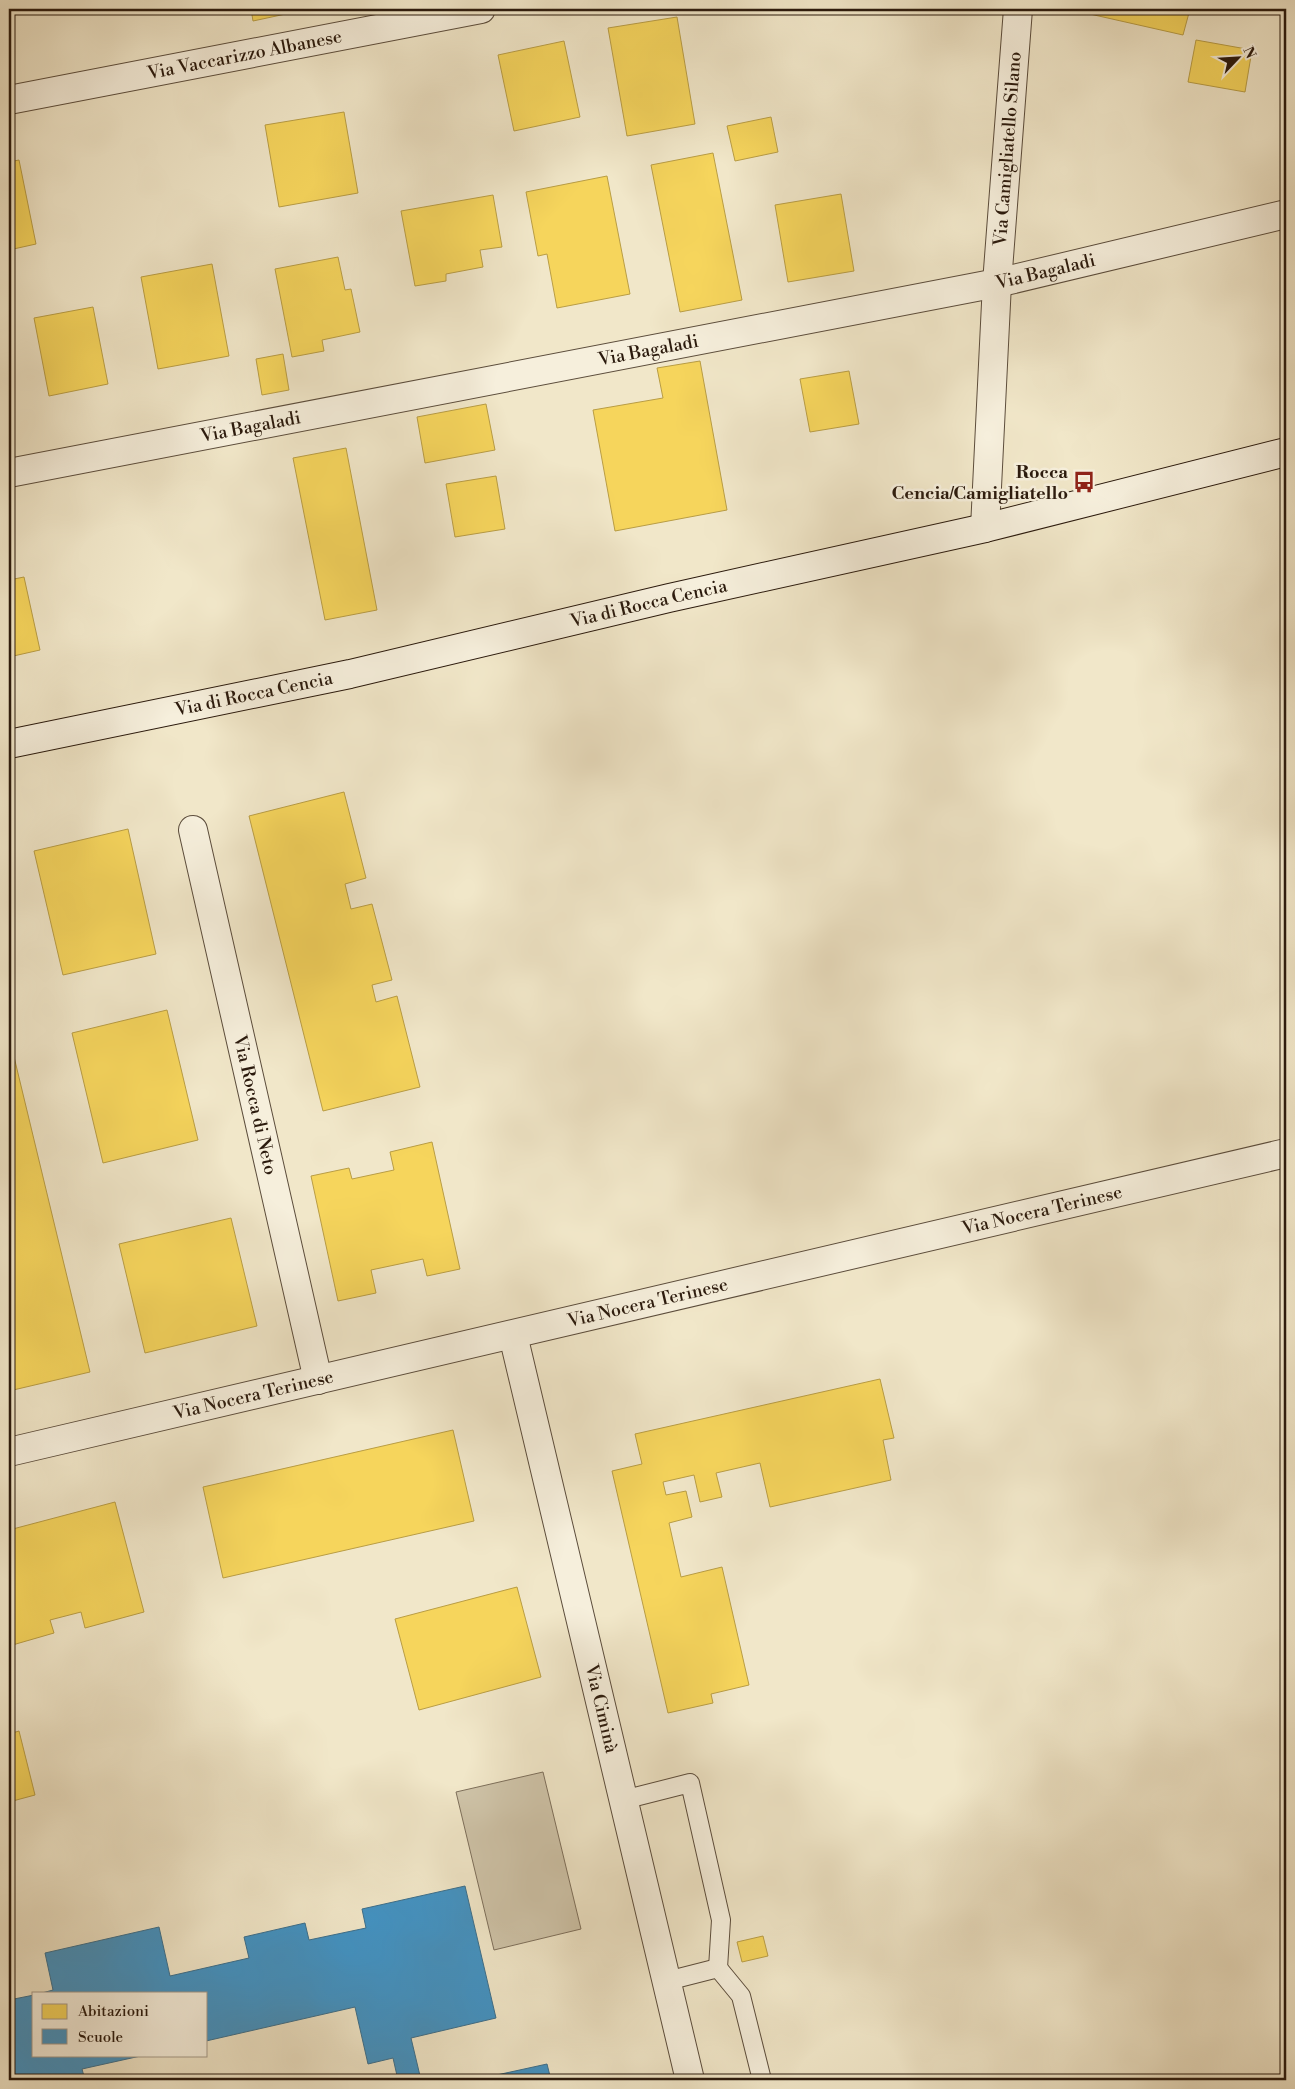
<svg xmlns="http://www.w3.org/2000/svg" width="1295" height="2089" font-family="'Libre Bodoni',serif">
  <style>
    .green { fill: #cfc4a9; stroke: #7d6f5b }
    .homes { fill: #f6d55c; stroke: #b99d44 }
    .schools { fill: #4393c3; stroke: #3c6f8c }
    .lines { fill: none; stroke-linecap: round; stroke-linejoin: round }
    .lane-casing { stroke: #5c4d3c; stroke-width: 20 }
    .street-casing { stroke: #5c4d3c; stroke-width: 30 }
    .secondary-casing { stroke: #2b1a0d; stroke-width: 30 }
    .lane { stroke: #f6efdc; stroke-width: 18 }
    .street { stroke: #f6efdc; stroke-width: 28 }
    .secondary { stroke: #f6efdc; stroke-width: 28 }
    .labels { text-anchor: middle; stroke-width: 5; stroke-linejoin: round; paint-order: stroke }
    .street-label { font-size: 18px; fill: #2b1a0d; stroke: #f6efdc }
    .poi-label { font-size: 18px; font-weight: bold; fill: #2b1a0d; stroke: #f6efdc; text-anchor: end }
  </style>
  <rect width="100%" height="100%" fill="#f1e7c9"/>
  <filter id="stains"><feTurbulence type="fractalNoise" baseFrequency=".004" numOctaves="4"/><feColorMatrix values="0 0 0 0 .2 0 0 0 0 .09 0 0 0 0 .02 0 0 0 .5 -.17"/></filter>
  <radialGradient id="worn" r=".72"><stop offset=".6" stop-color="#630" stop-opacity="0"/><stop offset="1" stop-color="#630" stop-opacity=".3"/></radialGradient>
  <path class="green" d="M543,1772L581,1929L494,1950L456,1792Z"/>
  <g class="homes">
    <path d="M251,9H309L253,21Z"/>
    <path d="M1082,9H1190L1183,35L1081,12Z"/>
    <path d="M677,17L695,124L627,136L608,28Z"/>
    <path d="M1196,40L1252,50L1245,92L1188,82Z"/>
    <path d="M564,41L580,117L514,131L498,55Z"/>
    <path d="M344,112L358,193L279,207L265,125Z"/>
    <path d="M771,117L778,152L735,161L727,126Z"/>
    <path d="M713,153L742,300L680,312L651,165Z"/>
    <path d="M19,160L36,244L9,250V162Z"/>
    <path d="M607,176L630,294L557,308L547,254L538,256L526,192Z"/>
    <path d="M841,194L854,271L788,282L775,205Z"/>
    <path d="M493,195L502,247L480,250L483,267L446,274V281L415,286L401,211Z"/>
    <path d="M338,257L345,290L351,289L360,332L322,340L324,351L292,357L275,269Z"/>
    <path d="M212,264L229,356L158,369L141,277Z"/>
    <path d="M93,307L108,384L49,396L34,318Z"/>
    <path d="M283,354L289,390L262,395L256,359Z"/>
    <path d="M700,361L727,510L615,531L593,410L663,398L657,368Z"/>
    <path d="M849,371L859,424L810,432L800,379Z"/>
    <path d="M486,404L495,450L425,463L417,417Z"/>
    <path d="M346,448L377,610L325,620L293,458Z"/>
    <path d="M496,476L505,529L455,537L446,484Z"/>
    <path d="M24,577L40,650L9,657V580Z"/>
    <path d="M344,792L366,878L345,884L351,909L372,904L392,980L372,985L376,1002L397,996L420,1087L323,1111L249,816Z"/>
    <path d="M128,829L156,954L63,975L34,851Z"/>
    <path d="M167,1010L198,1140L103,1163L72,1033Z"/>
    <path d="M9,1036L90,1372L9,1391Z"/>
    <path d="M432,1142L460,1269L427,1276L423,1259L371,1270L376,1293L338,1301L311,1176L349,1168L352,1179L394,1170L390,1152Z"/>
    <path d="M231,1218L257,1326L145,1353L119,1244Z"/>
    <path d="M880,1379L894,1438L883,1440L891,1480L770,1507L760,1463L716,1473L722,1497L700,1502L694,1475L663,1482L666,1495L686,1491L692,1517L669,1523L681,1577L722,1567L749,1685L711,1694L713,1703L668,1713L612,1471L642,1464L635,1434Z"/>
    <path d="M453,1430L474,1521L223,1578L203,1487Z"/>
    <path d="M115,1502L144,1612L85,1628L81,1612L50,1620L54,1633L9,1646V1530Z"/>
    <path d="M517,1587L541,1677L419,1710L395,1619Z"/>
    <path d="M19,1731L35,1795L9,1802V1734Z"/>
    <path d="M763,1936L768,1956L742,1962L737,1942Z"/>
  </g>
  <g class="schools">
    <path d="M465,1886L496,2018L411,2038L421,2080H398L393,2058L368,2064L355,2007L206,2041V1993H42L53,1990L45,1953L159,1927L170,1976L249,1958L244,1937L305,1923L309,1940L366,1928L362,1909Z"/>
    <path d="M34,1995V2055H145L82,2069L85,2080H9V2000Z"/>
    <path d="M547,2064L551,2080H474Z"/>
  </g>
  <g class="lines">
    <g class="lane-casing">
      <g id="lane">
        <path d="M623,1800L690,1783L721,1920L718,1968"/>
        <path d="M667,1981L718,1968L741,1996L762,2080"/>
      </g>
    </g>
    <g class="street-casing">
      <g id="street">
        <path id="s1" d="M9,100L481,9"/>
        <path id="s2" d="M9,473L997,283L1286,214"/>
        <path id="s3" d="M985,528L997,283L1018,9"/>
        <path id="s4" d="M193,830L318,1380"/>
        <path id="s5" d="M513,1335L690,2080"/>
        <path id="s6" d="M9,1452L1286,1153"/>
      </g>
    </g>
    <g class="secondary-casing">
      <g id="secondary">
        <path id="s7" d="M9,744L350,674L669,598L985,528L1286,452"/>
      </g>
    </g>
    <use href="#lane" class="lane"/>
    <use href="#street" class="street"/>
    <use href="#secondary" class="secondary"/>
  </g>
  <defs>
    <g id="bus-bare" transform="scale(1.725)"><path d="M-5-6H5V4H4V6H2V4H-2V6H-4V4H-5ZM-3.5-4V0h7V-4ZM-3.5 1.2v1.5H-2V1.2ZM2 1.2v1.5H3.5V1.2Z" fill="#8f2418" stroke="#f6efdc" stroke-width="2.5" paint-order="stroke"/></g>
  </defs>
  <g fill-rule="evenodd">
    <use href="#bus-bare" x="1084" y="482"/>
  </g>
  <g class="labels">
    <g class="street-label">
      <text dy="6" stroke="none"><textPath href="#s1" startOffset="240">Via Vaccarizzo Albanese</textPath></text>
      <text dy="6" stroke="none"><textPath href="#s3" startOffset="380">Via Camigliatello Silano</textPath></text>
      <text dy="6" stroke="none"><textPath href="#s2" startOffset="1056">Via Bagaladi</textPath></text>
      <text dy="6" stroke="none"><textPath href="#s2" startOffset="651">Via Bagaladi</textPath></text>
      <text dy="6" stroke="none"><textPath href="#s2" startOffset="246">Via Bagaladi</textPath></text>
      <text dy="6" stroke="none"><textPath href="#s7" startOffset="655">Via di Rocca Cencia</textPath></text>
      <text dy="6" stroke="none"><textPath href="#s7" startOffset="250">Via di Rocca Cencia</textPath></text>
      <text dy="6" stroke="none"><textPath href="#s4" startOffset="282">Via Rocca di Neto</textPath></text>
      <text dy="6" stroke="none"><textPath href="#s6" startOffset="1061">Via Nocera Terinese</textPath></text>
      <text dy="6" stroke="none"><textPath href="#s6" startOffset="656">Via Nocera Terinese</textPath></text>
      <text dy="6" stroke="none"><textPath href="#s6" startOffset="251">Via Nocera Terinese</textPath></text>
      <text dy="6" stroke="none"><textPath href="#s5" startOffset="384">Via Ciminà</textPath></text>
    </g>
    <g class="poi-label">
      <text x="1068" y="478">Rocca<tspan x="1068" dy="21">Cencia/Camigliatello</tspan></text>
    </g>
  </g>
  <rect width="1295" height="2089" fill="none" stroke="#f1e7c9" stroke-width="30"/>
  <rect x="10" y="10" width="1275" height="2069" fill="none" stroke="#2b1a0d" stroke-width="2.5"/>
  <rect x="15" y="15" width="1265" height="2059" fill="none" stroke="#2b1a0d"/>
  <rect x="32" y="1992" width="175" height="65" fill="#f6efdc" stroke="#a59a89"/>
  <rect x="42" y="2004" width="25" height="15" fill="#f6d55c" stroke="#a59a89"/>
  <text x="78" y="2016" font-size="15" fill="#2b1a0d">Abitazioni</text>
  <rect x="42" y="2029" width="25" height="15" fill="#4393c3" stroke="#a59a89"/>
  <text x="78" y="2042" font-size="15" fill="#2b1a0d">Scuole</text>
  <g transform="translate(1238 58) rotate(65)" stroke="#f6efdc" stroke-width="4" paint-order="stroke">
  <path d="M0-4L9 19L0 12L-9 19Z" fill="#2b1a0d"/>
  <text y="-8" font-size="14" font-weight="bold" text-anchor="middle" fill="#2b1a0d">N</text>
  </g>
  <rect width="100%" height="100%" filter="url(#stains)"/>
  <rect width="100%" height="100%" fill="url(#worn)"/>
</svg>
